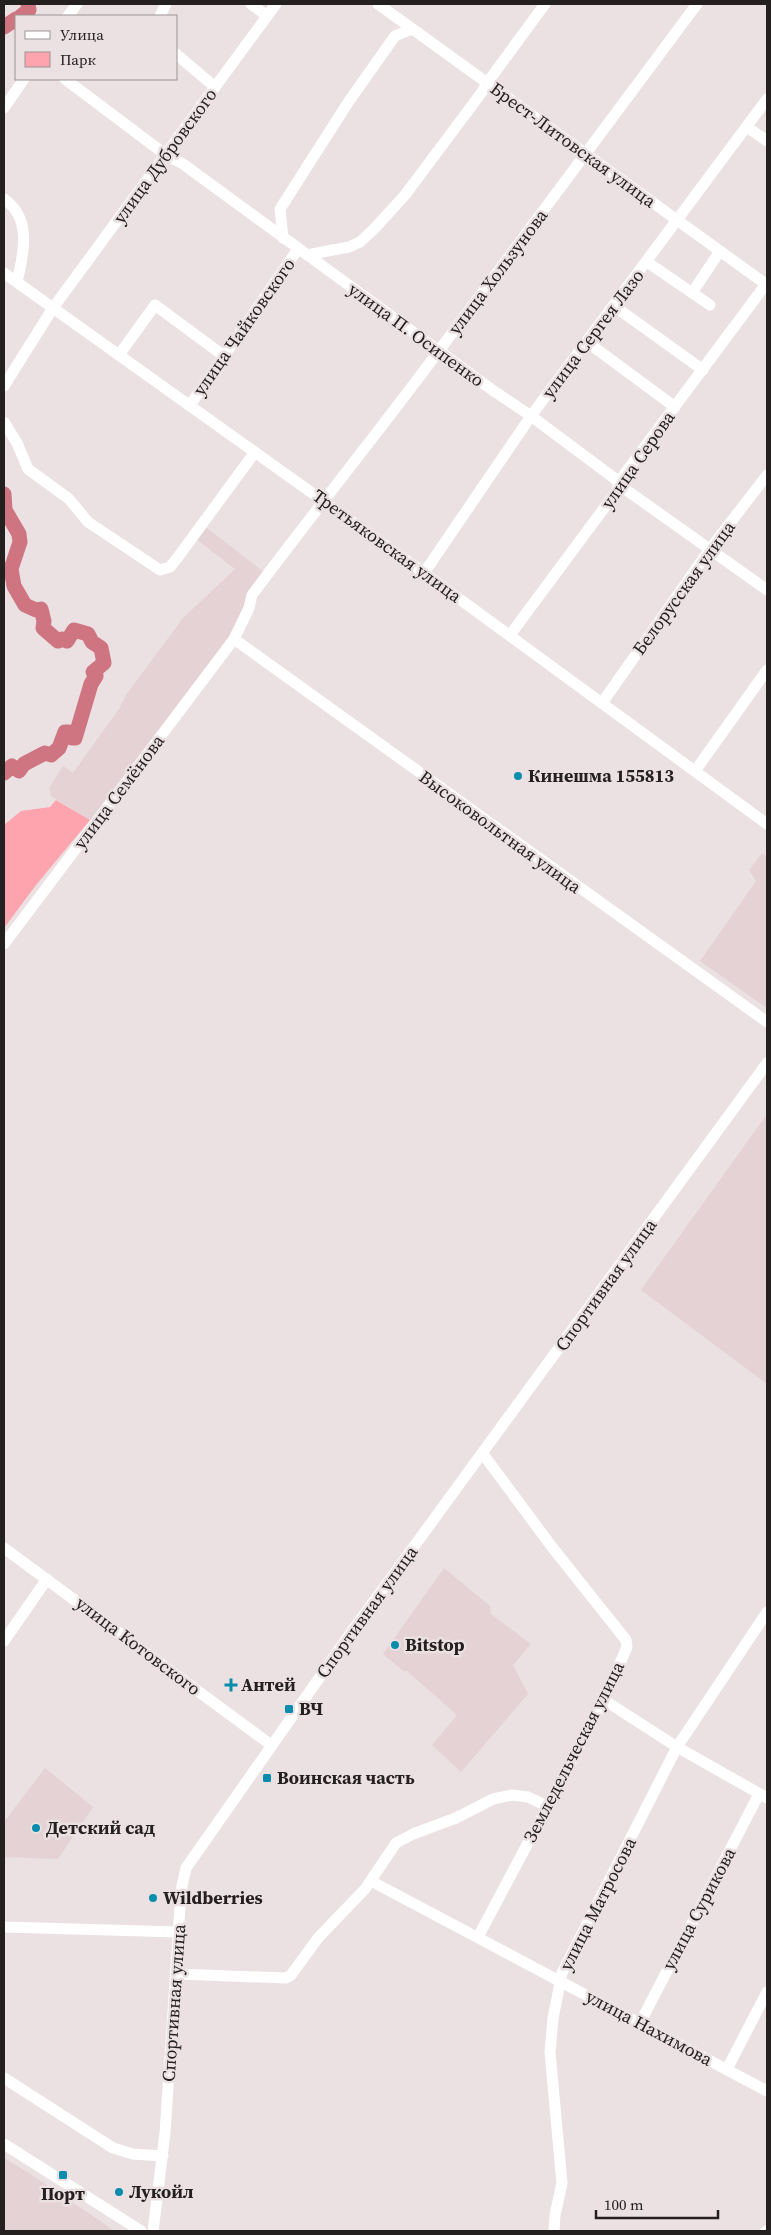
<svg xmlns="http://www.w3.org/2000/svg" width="771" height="2235" font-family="'Source Serif 4',serif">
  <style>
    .built { fill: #e5d2d4 }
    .green { fill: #fea4af }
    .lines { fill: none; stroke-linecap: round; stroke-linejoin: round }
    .river { stroke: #ce7581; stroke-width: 15 }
    .minor { stroke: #fff; stroke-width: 11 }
    .poi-dot { fill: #0a8cac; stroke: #ebe1e2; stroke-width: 2 }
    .labels { text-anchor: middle; stroke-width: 5; stroke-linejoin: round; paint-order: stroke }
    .street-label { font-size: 18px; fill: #242020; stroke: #ebe1e2 }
    .poi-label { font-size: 18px; font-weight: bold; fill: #242020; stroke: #ebe1e2; text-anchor: start }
  </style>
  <rect width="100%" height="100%" fill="#ebe1e2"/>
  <g class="built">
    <path d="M202,524L265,573L231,637L92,821L51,796L49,788L63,766L73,773L119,709L126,695L183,618L235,569L196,539Z"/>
    <path d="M762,853L767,857V1008L700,961L756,881L749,870Z"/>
    <path d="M767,1114V1384L641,1290Z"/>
    <path d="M444,1568L490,1606L491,1614L531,1644L513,1665L528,1694L461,1772L432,1745L457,1715L407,1671H403L383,1654Z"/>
    <path d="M45,1768L93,1807L58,1859L4,1857V1822Z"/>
    <path d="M4,2158L29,2173L115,2231H4Z"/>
  </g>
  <path class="green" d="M56,800L90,820L36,885L4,928V825L21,811L50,807Z"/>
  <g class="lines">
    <g class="river">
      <path d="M21,16L29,10L28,4"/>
      <path d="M4,27L16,19"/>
      <path d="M4,494L5,510L19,534L20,542L11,569L14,586L25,605L36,610L41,609L44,621L43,628L58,641L62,639L67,641L74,630L88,634L92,642L101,648L104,663L93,672L96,676L91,684L75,738H72L69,732H65L59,748L51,755L45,753L24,764L19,771L12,766L4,773"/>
    </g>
    <g class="minor">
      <path d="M251,4L267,16"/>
      <path d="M378,4L767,285"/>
      <path d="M68,16L77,4"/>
      <path d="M160,16L166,4"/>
      <path d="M176,54L215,87"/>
      <path d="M65,79L166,155L183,164L491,389L531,416L614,478L625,489L767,590"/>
      <path d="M4,108L24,79"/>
      <path d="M747,127L767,141"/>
      <path d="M4,199C32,218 24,253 17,282"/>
      <path d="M283,238L280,209L349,101L395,36L412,29"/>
      <path d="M307,255L349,247L360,242L374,229L405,195L482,92L487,83L545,4"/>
      <path d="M647,262L710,305"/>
      <path d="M4,273L424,573L767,824"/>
      <path d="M692,293L720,251"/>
      <path d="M614,306L703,370"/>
      <path d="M587,342L675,407"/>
      <path d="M119,355L155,305L224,356"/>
      <path d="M4,386L53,308L276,4"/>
      <path d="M190,405L298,249"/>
      <path d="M4,422L17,443L28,469L69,499L88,522L160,570L170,567L178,557L255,452"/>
      <path d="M424,573L531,416L767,99"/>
      <path d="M510,635L616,492L623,476L766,284"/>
      <path d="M234,639L767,1022"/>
      <path d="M602,703L710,549L767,475"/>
      <path d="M695,771L767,670"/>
      <path d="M4,944L234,639L249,608L252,595C313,513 377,434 438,352C525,236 611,120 697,4"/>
      <path d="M4,1548L271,1745"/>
      <path d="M4,1641L47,1579"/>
      <path d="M604,1700L677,1747L767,1798"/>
      <path d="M371,1881L767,2091"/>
      <path d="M4,1927L178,1932"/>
      <path d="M478,1937L604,1700L627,1647L626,1640L552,1547L483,1454"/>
      <path d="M176,1974L286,1978L291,1975L318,1938L365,1889L396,1843L413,1834L456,1818L493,1799L512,1795L528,1797L547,1806"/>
      <path d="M640,2023L759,1794"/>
      <path d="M727,2069L767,1992"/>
      <path d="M4,2078L113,2148L133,2154L163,2156"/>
      <path d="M4,2144L141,2231"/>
      <path d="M153,2231L165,2133L181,1891L186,1868L350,1634L767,1063"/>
      <path d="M554,2231L555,2215L562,2183L550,2052L553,2018L562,1973L677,1747L767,1612"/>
      <path d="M766,2231H767"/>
    </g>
  </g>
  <g class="poi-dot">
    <circle cx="518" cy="776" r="5"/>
    <circle cx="395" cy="1645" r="5"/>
    <path d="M228.5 1677.5h5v5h5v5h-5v5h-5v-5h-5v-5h5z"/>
    <rect x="284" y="1704" width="10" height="10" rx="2.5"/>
    <rect x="262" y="1773" width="10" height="10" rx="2.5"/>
    <circle cx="36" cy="1828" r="5"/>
    <circle cx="153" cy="1898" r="5"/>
    <rect x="58" y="2170" width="10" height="10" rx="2.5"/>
    <circle cx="119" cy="2192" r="5"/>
  </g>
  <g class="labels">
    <g class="street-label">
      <text transform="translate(573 145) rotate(36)" y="6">Брест-Литовская улица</text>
      <text transform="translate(165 156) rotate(-54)" y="6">улица Дубровского</text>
      <text transform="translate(498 272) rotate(-53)" y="6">улица Хользунова</text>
      <text transform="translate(244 327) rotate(-55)" y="6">улица Чайковского</text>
      <text transform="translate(593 334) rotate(-53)" y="6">улица Сергея Лазо</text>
      <text transform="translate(416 335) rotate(36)" y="6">улица П. Осипенко</text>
      <text transform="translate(638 460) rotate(-55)" y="6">улица Серова</text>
      <text transform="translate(387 546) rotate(36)" y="6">Третьяковская улица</text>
      <text transform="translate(684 588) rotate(-54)" y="6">Белорусская улица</text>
      <text transform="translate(119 792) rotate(-53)" y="6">улица Семёнова</text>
      <text transform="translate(500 832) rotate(36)" y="6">Высоковольтная улица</text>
      <text transform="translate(606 1285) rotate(-54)" y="6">Спортивная улица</text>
      <text transform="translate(367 1612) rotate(-54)" y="6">Спортивная улица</text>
      <text transform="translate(138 1646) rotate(37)" y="6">улица Котовского</text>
      <text transform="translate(574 1752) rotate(-63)" y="6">Земледельческая улица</text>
      <text transform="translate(598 1904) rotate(-63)" y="6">улица Матросова</text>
      <text transform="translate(699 1909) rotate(-62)" y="6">улица Сурикова</text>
      <text transform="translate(174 2003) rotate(-86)" y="6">Спортивная улица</text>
      <text transform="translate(649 2028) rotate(28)" y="6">улица Нахимова</text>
    </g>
    <g class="poi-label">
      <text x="528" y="782">Кинешма 155813</text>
      <text x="405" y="1651">Bitstop</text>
      <text x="241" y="1691">Антей</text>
      <text x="299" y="1715">ВЧ</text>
      <text x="277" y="1784">Воинская часть</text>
      <text x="46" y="1834">Детский сад</text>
      <text x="163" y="1904">Wildberries</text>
      <text x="129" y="2198">Лукойл</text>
      <text x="63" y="2200" text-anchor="middle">Порт</text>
    </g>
  </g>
  <rect width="771" height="2235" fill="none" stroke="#242020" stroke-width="10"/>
  <rect x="15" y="15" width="162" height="65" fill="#ebe1e2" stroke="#9b9494"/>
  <rect x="25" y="31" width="25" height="8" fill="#ffffff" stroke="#9b9494"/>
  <text x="60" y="40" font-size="15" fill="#242020">Улица</text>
  <rect x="25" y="52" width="25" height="15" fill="#fea4af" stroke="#9b9494"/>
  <text x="60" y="65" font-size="15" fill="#242020">Парк</text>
  <path d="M596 2210v8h122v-8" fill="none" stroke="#242020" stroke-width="2.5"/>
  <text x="604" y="2210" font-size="15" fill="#242020" stroke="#ebe1e2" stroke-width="4" paint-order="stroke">100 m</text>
</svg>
